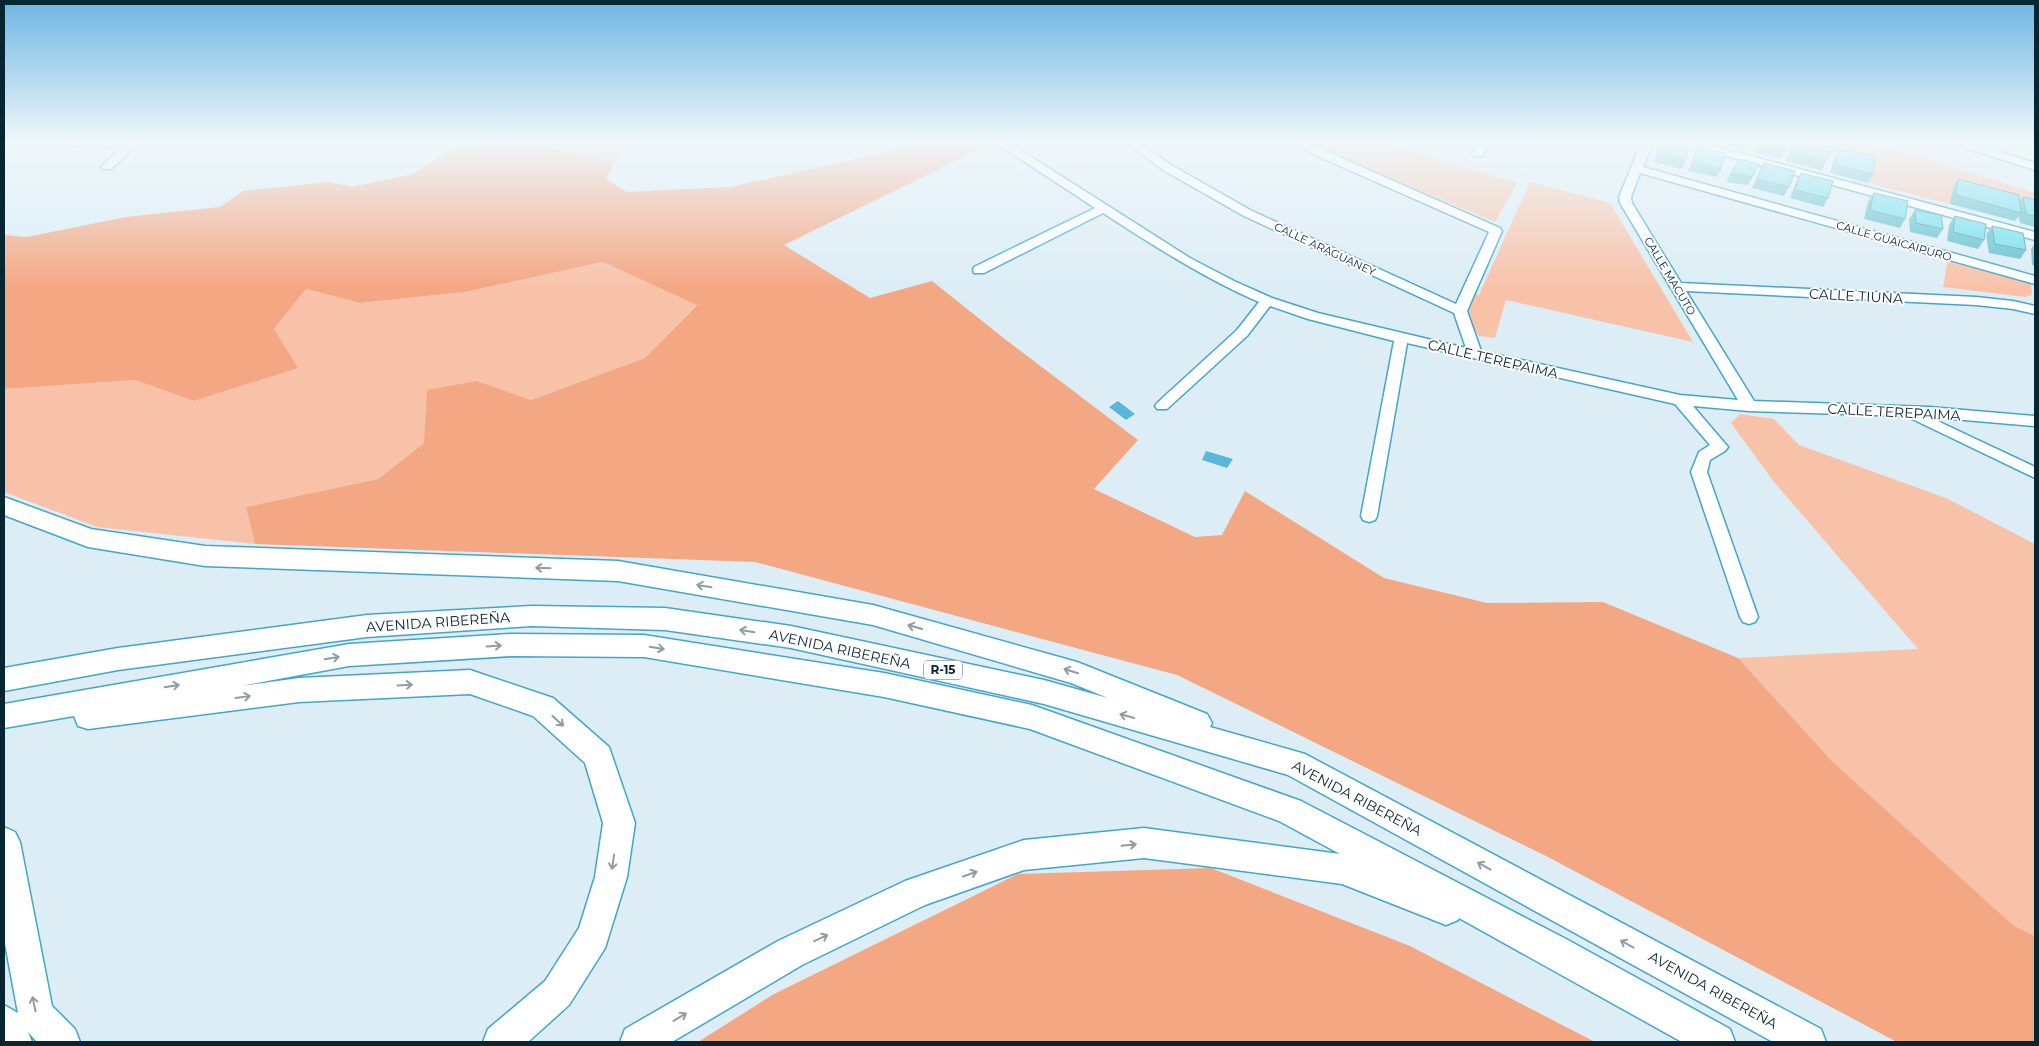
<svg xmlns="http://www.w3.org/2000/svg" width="2039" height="1046" font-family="Montserrat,sans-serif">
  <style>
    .green { fill: #f8c2a9 }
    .forest { fill: #f4a783 }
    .water { fill: #58b7db }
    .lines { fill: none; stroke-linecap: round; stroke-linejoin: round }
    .street-casing { stroke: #41a6cb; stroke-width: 3 }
    .primary-casing { stroke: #41a6cb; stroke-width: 3 }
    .street { fill: #fff; fill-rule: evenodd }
    .primary { fill: #fff; fill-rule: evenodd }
    .wall { fill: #60c0cc }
    .building { fill: #70dfed; stroke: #4e9ca6 }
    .oneway { stroke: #8f9da2 }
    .labels { text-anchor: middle; stroke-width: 4; stroke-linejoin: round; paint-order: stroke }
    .far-street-label { font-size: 11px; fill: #062631; stroke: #fff }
    .shield { fill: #fff; stroke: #51676f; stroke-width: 1 }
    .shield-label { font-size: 12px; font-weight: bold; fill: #062631 }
    .street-label { font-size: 14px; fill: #062631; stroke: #fff }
  </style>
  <rect width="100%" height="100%" fill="#dcedf5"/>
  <g class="green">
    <path d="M488,141H634L614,163L519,143L483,145Z"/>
    <path d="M1306,141H1378L1517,183L1495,222L1320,149Z"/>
    <path d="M1770,141H1848L1922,157L2035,193V211L1950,204L1868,183L1871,164Z"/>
    <path d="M1530,182L1610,203L1693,342L1506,300L1495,338L1479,336L1463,312L1471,293L1479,295Z"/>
    <path d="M1948,259L2026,280L2031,284L2032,295L2025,297L1943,287Z"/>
    <path d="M603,262L697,304L645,358L531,400L477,381L424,443L378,479L246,507L255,544L97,527L4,492V389L135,380L194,401L297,368L274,329L306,289L360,303L465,292Z"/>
    <path d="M1740,414L1774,419L1799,445L1946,498L2035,544V936L2014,926L1832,761L1738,658L1918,649L1774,482L1731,423Z"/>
  </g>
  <g class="forest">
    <path d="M912,141H977L984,147L784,245L870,298L932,281L1006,340L1138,440L1094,489L1195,537L1222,535L1245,491L1384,578L1487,603L1603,602L1738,658L1832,761L2014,926L2035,936V1042H1897L1546,856L1177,675L755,562L255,544L246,507L378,479L424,443L427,390L477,381L531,400L645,358L697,305L603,262L465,292L360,303L306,289L274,329L298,368L194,401L135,380L4,389V235L27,237L126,217L220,207L243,191L329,182L352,187L413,174L455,147L519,142L614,163L606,179L627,192L730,187L892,151Z"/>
    <path d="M1211,868L1410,946L1595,1042H698L774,994L1018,874Z"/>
  </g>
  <g class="water">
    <path d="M1118,401L1135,414L1126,420L1109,407Z"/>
    <path d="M1206,451L1233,459L1227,468L1202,460Z"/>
  </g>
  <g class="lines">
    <g class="street-casing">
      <g id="street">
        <path d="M70,141H82L74,146L70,145Z"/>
        <path d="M107,141H118L113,147L109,148L103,145Z"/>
        <path d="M129,141H141L111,169H103L101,167L103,165Z"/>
        <path d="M993,141H1006L1190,258L1234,281L1272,298L1318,313L1466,348L1454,313L1244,216L1163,170L1124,141H1137L1171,165L1252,211L1456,304L1489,232L1315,155L1289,141H1303L1500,228L1502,231L1467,311L1481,351L1680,395L1738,400L1620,203L1619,197L1642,141H1653L1643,167L2035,276V284L1640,173L1631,197L1632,203L1681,283L1976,297L2013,301L2035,306V314L2013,309L1976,305L1686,291L1754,401L1929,407L2035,416V426L1929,417L2035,467V478L1906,416L1749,411L1693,406L1728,447L1725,451L1710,460L1707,472L1758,617L1755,622L1749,624L1743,622L1740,617L1691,472L1699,452L1710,445L1675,404L1407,343L1377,516L1375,520L1369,522L1363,520L1361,516L1394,341L1308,319L1270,306L1247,336L1167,409H1157L1155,406L1157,403L1237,330L1259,302C1204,278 1154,246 1103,213L984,273H974L973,270L974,267L1095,208Z"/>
        <path d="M1480,141H1491L1482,156H1474L1472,154Z"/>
        <path d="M1677,141H1695L2035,232V240L1678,143Z"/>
        <path d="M1949,141H1966L2035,163V170L1950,143Z"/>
      </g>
    </g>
    <g class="primary-casing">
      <g id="primary">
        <path d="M4,497L91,529L205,546L618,561L873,605L1077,662L1207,714L1212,723L1210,727L1305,754L1821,1029L1826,1042H1773L1288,775L1044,704L791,648L665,630L532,626L367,637L118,670L4,691V668L118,648L367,615L532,606L665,608L791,626L1044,680L1108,698L1071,683L873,625L618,581L205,566L88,547L4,515Z"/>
        <path d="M512,634L644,635L884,673L1032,705L1301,801L1566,939L1730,1029L1735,1042H1682L1459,918L1458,920L1446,925L1342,884L1144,858L1024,870L925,905L802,965L672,1042H620L625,1029L778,941L905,881L1024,840L1144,828L1340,854L1279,821L1030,729L884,697L644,657L512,656L349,666L241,686L299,678L470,670L553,698L609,747L635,823L627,877L605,948L569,1005L528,1042H483L488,1029L545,981L579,928L595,877L603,823L585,763L533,716L470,694L299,702L88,729L78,726L74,716L4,728V704L349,644Z"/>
        <path d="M4,827L15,832L20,842L52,1006L75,1029L80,1042H37L28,1032L32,1042H4V1005L18,1013L4,938Z"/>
      </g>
    </g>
    <use href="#street" class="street"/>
    <use href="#primary" class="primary"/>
  </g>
  <g class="wall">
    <path d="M1662,141L1686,160L1682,169L1654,162Z"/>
    <path d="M1713,141H1746L1742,148Z"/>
    <path d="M1757,141H1782V142L1789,143L1781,159L1753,153Z"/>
    <path d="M1795,141L1826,161L1821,170L1786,161Z"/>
    <path d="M1698,147L1721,169L1717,177L1688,171Z"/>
    <path d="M1839,150L1873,174L1868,183L1830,173L1834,159Z"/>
    <path d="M1764,163L1789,187L1784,196L1752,188Z"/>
    <path d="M1759,164L1748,185L1726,182L1731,173Z"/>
    <path d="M1801,173L1828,198L1823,207L1790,198L1796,182Z"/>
    <path d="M1958,179L2020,201L2023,197L2035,200V227L2020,223L2019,216L2015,221L1950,204L1953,188Z"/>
    <path d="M1874,193L1905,219L1900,228L1864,219L1868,202Z"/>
    <path d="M1915,210L1943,229L1937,238L1910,232L1909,219Z"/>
    <path d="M1955,216L1984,240L1978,249L1947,241L1949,225Z"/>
    <path d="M1992,226L2026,250L2020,259L1989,253L1986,235Z"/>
    <path d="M2035,243V266L2032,265L2031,249Z"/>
  </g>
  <g class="building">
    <path d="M1662,141H1673L1690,145L1686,160L1658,154Z"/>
    <path d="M1759,141H1782L1789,143L1785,150L1758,144Z"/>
    <path d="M1795,141H1804L1831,148L1826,161L1790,152Z"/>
    <path d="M1698,147L1725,153L1721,169L1692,162Z"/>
    <path d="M1839,150L1876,155L1873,174L1835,164Z"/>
    <path d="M1739,159L1759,164L1752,177L1731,173Z"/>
    <path d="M1764,163L1795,171L1789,187L1757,179Z"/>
    <path d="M1801,173L1833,181L1828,198L1795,190Z"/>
    <path d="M1958,179L2019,195L2021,213L1956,195Z"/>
    <path d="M1874,193L1908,201L1905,219L1870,210Z"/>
    <path d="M2023,197L2035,200V216L2026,214Z"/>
    <path d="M1915,210L1941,215L1943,229L1916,223Z"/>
    <path d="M1955,216L1986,224L1984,240L1953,232Z"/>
    <path d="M1992,226L2023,233L2026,250L1995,244Z"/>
  </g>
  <defs><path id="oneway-shaft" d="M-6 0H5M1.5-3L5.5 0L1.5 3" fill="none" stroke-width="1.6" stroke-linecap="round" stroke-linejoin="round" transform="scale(1.25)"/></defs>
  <g class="oneway">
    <use href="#oneway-shaft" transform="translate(543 568) rotate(-178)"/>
    <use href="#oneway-shaft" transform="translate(704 586) rotate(-170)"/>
    <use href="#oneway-shaft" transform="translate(915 627) rotate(-164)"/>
    <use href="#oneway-shaft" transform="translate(747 631) rotate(-171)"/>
    <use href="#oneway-shaft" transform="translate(494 646) rotate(-4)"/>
    <use href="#oneway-shaft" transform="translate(657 648) rotate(9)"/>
    <use href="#oneway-shaft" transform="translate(332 658) rotate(-10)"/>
    <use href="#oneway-shaft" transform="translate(1071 671) rotate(-163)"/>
    <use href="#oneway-shaft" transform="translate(405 685) rotate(-3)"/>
    <use href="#oneway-shaft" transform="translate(172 686) rotate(-10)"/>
    <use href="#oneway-shaft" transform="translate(243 697) rotate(-8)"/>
    <use href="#oneway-shaft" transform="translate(1127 716) rotate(-164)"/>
    <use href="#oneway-shaft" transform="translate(558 721) rotate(42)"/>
    <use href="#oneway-shaft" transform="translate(1129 845) rotate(-6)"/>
    <use href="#oneway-shaft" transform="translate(613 862) rotate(98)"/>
    <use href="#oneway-shaft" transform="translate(1484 866) rotate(-151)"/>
    <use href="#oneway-shaft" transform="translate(970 874) rotate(-19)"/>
    <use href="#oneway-shaft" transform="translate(821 938) rotate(-25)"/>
    <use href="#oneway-shaft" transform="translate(1627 944) rotate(-151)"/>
    <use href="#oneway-shaft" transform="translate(34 1004) rotate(-102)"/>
    <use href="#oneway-shaft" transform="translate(680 1017) rotate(-31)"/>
  </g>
  <linearGradient id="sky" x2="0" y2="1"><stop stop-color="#6eb5e3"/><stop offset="0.49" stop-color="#eff7fa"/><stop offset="1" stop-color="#eff7fa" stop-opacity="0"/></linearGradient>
  <rect width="2039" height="288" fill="url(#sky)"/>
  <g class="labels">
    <g class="far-street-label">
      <text transform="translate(1894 241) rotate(16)" y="4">CALLE GUAICAIPURO</text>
      <text transform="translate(1325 249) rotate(25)" y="4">CALLE ARAGUANEY</text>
      <text transform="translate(1670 276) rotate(59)" y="4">CALLE MACUTO</text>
    </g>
    <rect class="shield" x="924" y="660.5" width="38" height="19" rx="4"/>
    <g class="shield-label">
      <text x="943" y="674">R-15</text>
    </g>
    <g class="street-label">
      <text transform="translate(1856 296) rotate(3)" y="5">CALLE TIUNA</text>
      <text transform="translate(1493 359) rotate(13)" y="5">CALLE TEREPAIMA</text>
      <text transform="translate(1894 412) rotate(3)" y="5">CALLE TEREPAIMA</text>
      <text transform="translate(438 622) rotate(-4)" y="5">AVENIDA RIBEREÑA</text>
      <text transform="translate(840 649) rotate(12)" y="5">AVENIDA RIBEREÑA</text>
      <text transform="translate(1357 798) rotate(28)" y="5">AVENIDA RIBEREÑA</text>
      <text transform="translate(1713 990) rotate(29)" y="5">AVENIDA RIBEREÑA</text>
    </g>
  </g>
  <rect width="2039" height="1046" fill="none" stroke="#062631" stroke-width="10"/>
</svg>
